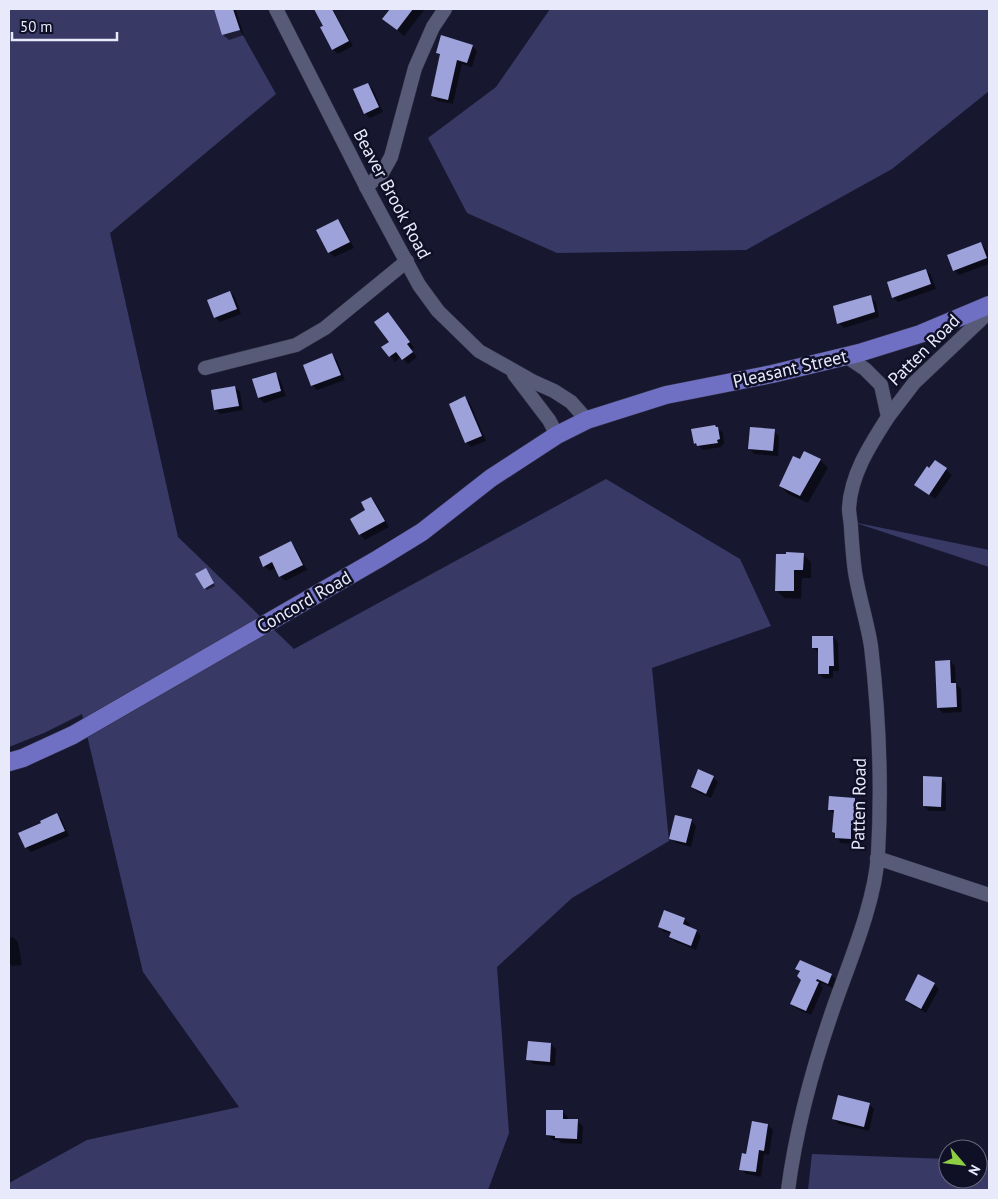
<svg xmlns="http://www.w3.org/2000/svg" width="998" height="1199" font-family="'PT Sans',sans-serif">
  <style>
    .green { fill: #383965 }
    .shadow { fill: #0007 }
    .building { fill: #9ea2db }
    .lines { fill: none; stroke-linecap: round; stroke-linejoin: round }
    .minor-casing { stroke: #323145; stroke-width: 15 }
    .major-casing { stroke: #323145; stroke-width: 19 }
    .minor { stroke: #585b78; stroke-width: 14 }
    .major { stroke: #6f70c3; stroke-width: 18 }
    .labels { text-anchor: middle; stroke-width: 5; stroke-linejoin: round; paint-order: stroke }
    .street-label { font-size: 18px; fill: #e8eafc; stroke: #0f0f26 }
  </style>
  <rect width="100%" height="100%" fill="#171830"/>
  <g class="green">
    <path d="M9,9H220L240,30L276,94L110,233L178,537L294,649L606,479L740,559L771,626L652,668L669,841L572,898L497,967L509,1133L488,1190H9V1183L87,1140L239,1107L143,972L82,714L44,733L9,747Z"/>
    <path d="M550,9H989V91L892,169L746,250L557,253L467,213L428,138L496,87Z"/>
    <path d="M853,522L989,550V567Z"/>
    <path d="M812,1154L948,1159V1179H978V1160H989V1190H808Z"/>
  </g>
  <g class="shadow">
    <path d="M222,9H234L236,11L244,35L229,40L223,35L216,10Z"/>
    <path d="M315,9H333L353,46L338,54L333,49L324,26Z"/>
    <path d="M391,9H425L404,36L384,19Z"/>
    <path d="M472,46L477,51L472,67L462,64L453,104L437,101L432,96L441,56L437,53Z"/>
    <path d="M367,84L373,89L383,112L370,118L365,113Z"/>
    <path d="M338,220L343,226L354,248L334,257L329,252Z"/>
    <path d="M981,243L986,249L989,256V264L959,275L954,270Z"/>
    <path d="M926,270L931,275L936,289L898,302L893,297Z"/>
    <path d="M230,292L235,297L241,314L220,322L215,317Z"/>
    <path d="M870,297L876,302L879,317L844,328L839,323Z"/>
    <path d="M393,319L414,348L411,350L417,357L408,364L401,357L395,362L383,347L391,342Z"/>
    <path d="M332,355L337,360L345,380L317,390L312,385Z"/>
    <path d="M275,374L280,379L286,396L264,403L259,398Z"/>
    <path d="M235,387L240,392L243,410L220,414L215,409Z"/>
    <path d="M465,398L470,403L486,441L471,447L466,442Z"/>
    <path d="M718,428L723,433L724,444L721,445L722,447L703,450L695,443Z"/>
    <path d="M774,431L779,436L778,456L754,454L749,448Z"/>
    <path d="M820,460L828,468L808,503L788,494L780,486L801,461Z"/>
    <path d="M935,461L952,475L935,499L916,484Z"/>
    <path d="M371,498L376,503L389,527L365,540L360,534L351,519L367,510Z"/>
    <path d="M291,543L296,548L307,570L285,581L280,576L276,568L270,571L264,566Z"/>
    <path d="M803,554L811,562V578H802L801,599L784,598L776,590Z"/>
    <path d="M208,572L215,586L207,590L205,588Z"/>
    <path d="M833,637L838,642L839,671H833V678L825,679L819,674V653L813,648Z"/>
    <path d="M950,661L955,666L956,684L961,689L962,712L943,713L938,708Z"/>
    <path d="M713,777L718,782L711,798L697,792L692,787Z"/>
    <path d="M941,778L946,783V811H929L924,806Z"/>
    <path d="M855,799L860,804L859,830H856L855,844L841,843L833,832L835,815L829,809Z"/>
    <path d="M57,815L62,820L69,836L31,852L26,847Z"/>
    <path d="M691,820L696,826L691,847L676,843L671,838Z"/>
    <path d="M684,919L690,924L688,928L696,931L701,936L696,950L676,942L670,937L672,934L664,932L659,926Z"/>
    <path d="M13,937L18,942L22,965L12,966L9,963V938Z"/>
    <path d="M797,969L831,975L837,980L833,988L822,983L821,986L823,988L811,1015L797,1009L791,1004L802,980L800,973Z"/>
    <path d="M934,984L939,989L926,1013L911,1005L906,1000Z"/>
    <path d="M551,1044L556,1049L555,1066L533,1064L528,1059Z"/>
    <path d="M869,1104L874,1109L869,1131L839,1124L834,1119Z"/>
    <path d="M563,1112L568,1117V1120L577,1121L583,1126L582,1144L561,1143L559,1140H553L548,1135Z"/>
    <path d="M768,1125L773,1130L769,1155L764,1154L761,1177L746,1174L741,1169L747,1155Z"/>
  </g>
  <g class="building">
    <path d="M214,9H233L240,30L222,35Z"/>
    <path d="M314,9H332L349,41L332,50L320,27L323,26Z"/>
    <path d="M390,9H413L397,30L382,19Z"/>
    <path d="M441,35L473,45L467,63L457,60L448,100L431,96L440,54L436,53Z"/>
    <path d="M368,83L379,107L364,114L353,89Z"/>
    <path d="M338,219L350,242L328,253L316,230Z"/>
    <path d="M981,242L987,258L953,271L947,255Z"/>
    <path d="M926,269L931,284L892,298L887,282Z"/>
    <path d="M230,291L237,309L214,318L207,300Z"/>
    <path d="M871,295L875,312L837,324L833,306Z"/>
    <path d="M388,312L410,342L407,344L413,352L402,360L396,352L389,357L381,347L389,342L374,322Z"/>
    <path d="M332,353L341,375L311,386L303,365Z"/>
    <path d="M276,372L281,391L258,398L252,379Z"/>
    <path d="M235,386L239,406L214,410L211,390Z"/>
    <path d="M465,396L482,436L465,443L449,404Z"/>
    <path d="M715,425L716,427H718L720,439L717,440L718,443L697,446L696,443L694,444L691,429Z"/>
    <path d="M750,427L775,429L773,451L748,449Z"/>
    <path d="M804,451L821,459L800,496L779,486L793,456L800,459Z"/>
    <path d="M935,460L947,468L929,495L914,485L927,466L929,468Z"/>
    <path d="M371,497L385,521L359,535L350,519L365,510L361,502Z"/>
    <path d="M291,541L303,565L279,577L272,562L263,567L259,557Z"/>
    <path d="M786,552L804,553L803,570H794V591H775L776,554H786Z"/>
    <path d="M206,568L214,583L204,589L195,574Z"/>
    <path d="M812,636H833L834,666H829V674H818V648H812Z"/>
    <path d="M950,660L951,683H956L957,707L937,708L935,661Z"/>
    <path d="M698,769L714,776L706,794L691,787Z"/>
    <path d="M923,776L942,777L941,807L923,806Z"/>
    <path d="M829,796L855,798L854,825H851V839L835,838V833L832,832L834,810H828Z"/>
    <path d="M57,813L65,831L25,848L18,833L41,823L40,821Z"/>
    <path d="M675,815L692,819L686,843L669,839Z"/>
    <path d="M664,910L685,918L683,924L697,930L691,946L669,937L671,932L658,927Z"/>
    <path d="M800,960L832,974L828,984L817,979L816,981L819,982L806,1011L790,1004L801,980L797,976L800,971L795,969Z"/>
    <path d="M918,974L935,983L921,1009L905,1000Z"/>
    <path d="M528,1041L551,1043L550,1062L526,1060Z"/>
    <path d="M838,1095L870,1103L864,1127L832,1119Z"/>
    <path d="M546,1110H563V1119H578L577,1139L555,1138V1136L546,1135Z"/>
    <path d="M752,1121L768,1124L764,1151L759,1150L756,1172L739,1170L742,1153L746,1154Z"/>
  </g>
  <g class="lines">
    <g class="minor-casing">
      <g id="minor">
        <path d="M276,9L371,196L419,285L438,311L479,351L534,382L554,391L571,402L587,420"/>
        <path d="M366,187L382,173L391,157L415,68L433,27L445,9"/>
        <path d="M205,368L296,345L325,328L407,261"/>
        <path d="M514,374L549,420L557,435"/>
        <path d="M888,417L914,383L989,312"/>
        <path d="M877,858L989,895"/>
        <path d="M788,1190C796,1129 812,1070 832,1012C848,965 875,904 878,854C882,785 879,715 871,646C867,621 859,597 855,572C853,558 852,543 851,528C851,522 849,515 849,508C851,474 870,445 888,417L881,385L865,369L847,357"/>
      </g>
    </g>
    <g class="major-casing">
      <path id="major" d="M9,762L23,758L73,735L378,559L422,532L491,478L557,435L587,420L666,395L772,374L859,353L920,334L989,305"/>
    </g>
    <use href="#minor" class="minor"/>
    <use href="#major" class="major"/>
  </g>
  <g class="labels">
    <g class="street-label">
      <text transform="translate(392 194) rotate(62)" y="6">Beaver Brook Road</text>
      <text transform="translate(924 350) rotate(-45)" y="6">Patten Road</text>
      <text transform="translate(790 369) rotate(-13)" y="6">Pleasant Street</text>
      <text transform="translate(304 602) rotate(-30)" y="6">Concord Road</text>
      <text transform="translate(859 804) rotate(-89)" y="6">Patten Road</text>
    </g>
  </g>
  <rect width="998" height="1199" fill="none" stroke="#e8eafc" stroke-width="20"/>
  <g transform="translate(963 1164) rotate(118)"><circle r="24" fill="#0f0f26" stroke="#66677c"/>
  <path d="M0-4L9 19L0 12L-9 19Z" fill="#8ece43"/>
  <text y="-8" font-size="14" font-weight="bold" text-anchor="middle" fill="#e8eafc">N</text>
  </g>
  <path d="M12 32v8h105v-8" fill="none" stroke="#e8eafc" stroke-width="2.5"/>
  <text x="20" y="32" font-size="15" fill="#e8eafc" stroke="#0f0f26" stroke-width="4" paint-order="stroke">50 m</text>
</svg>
